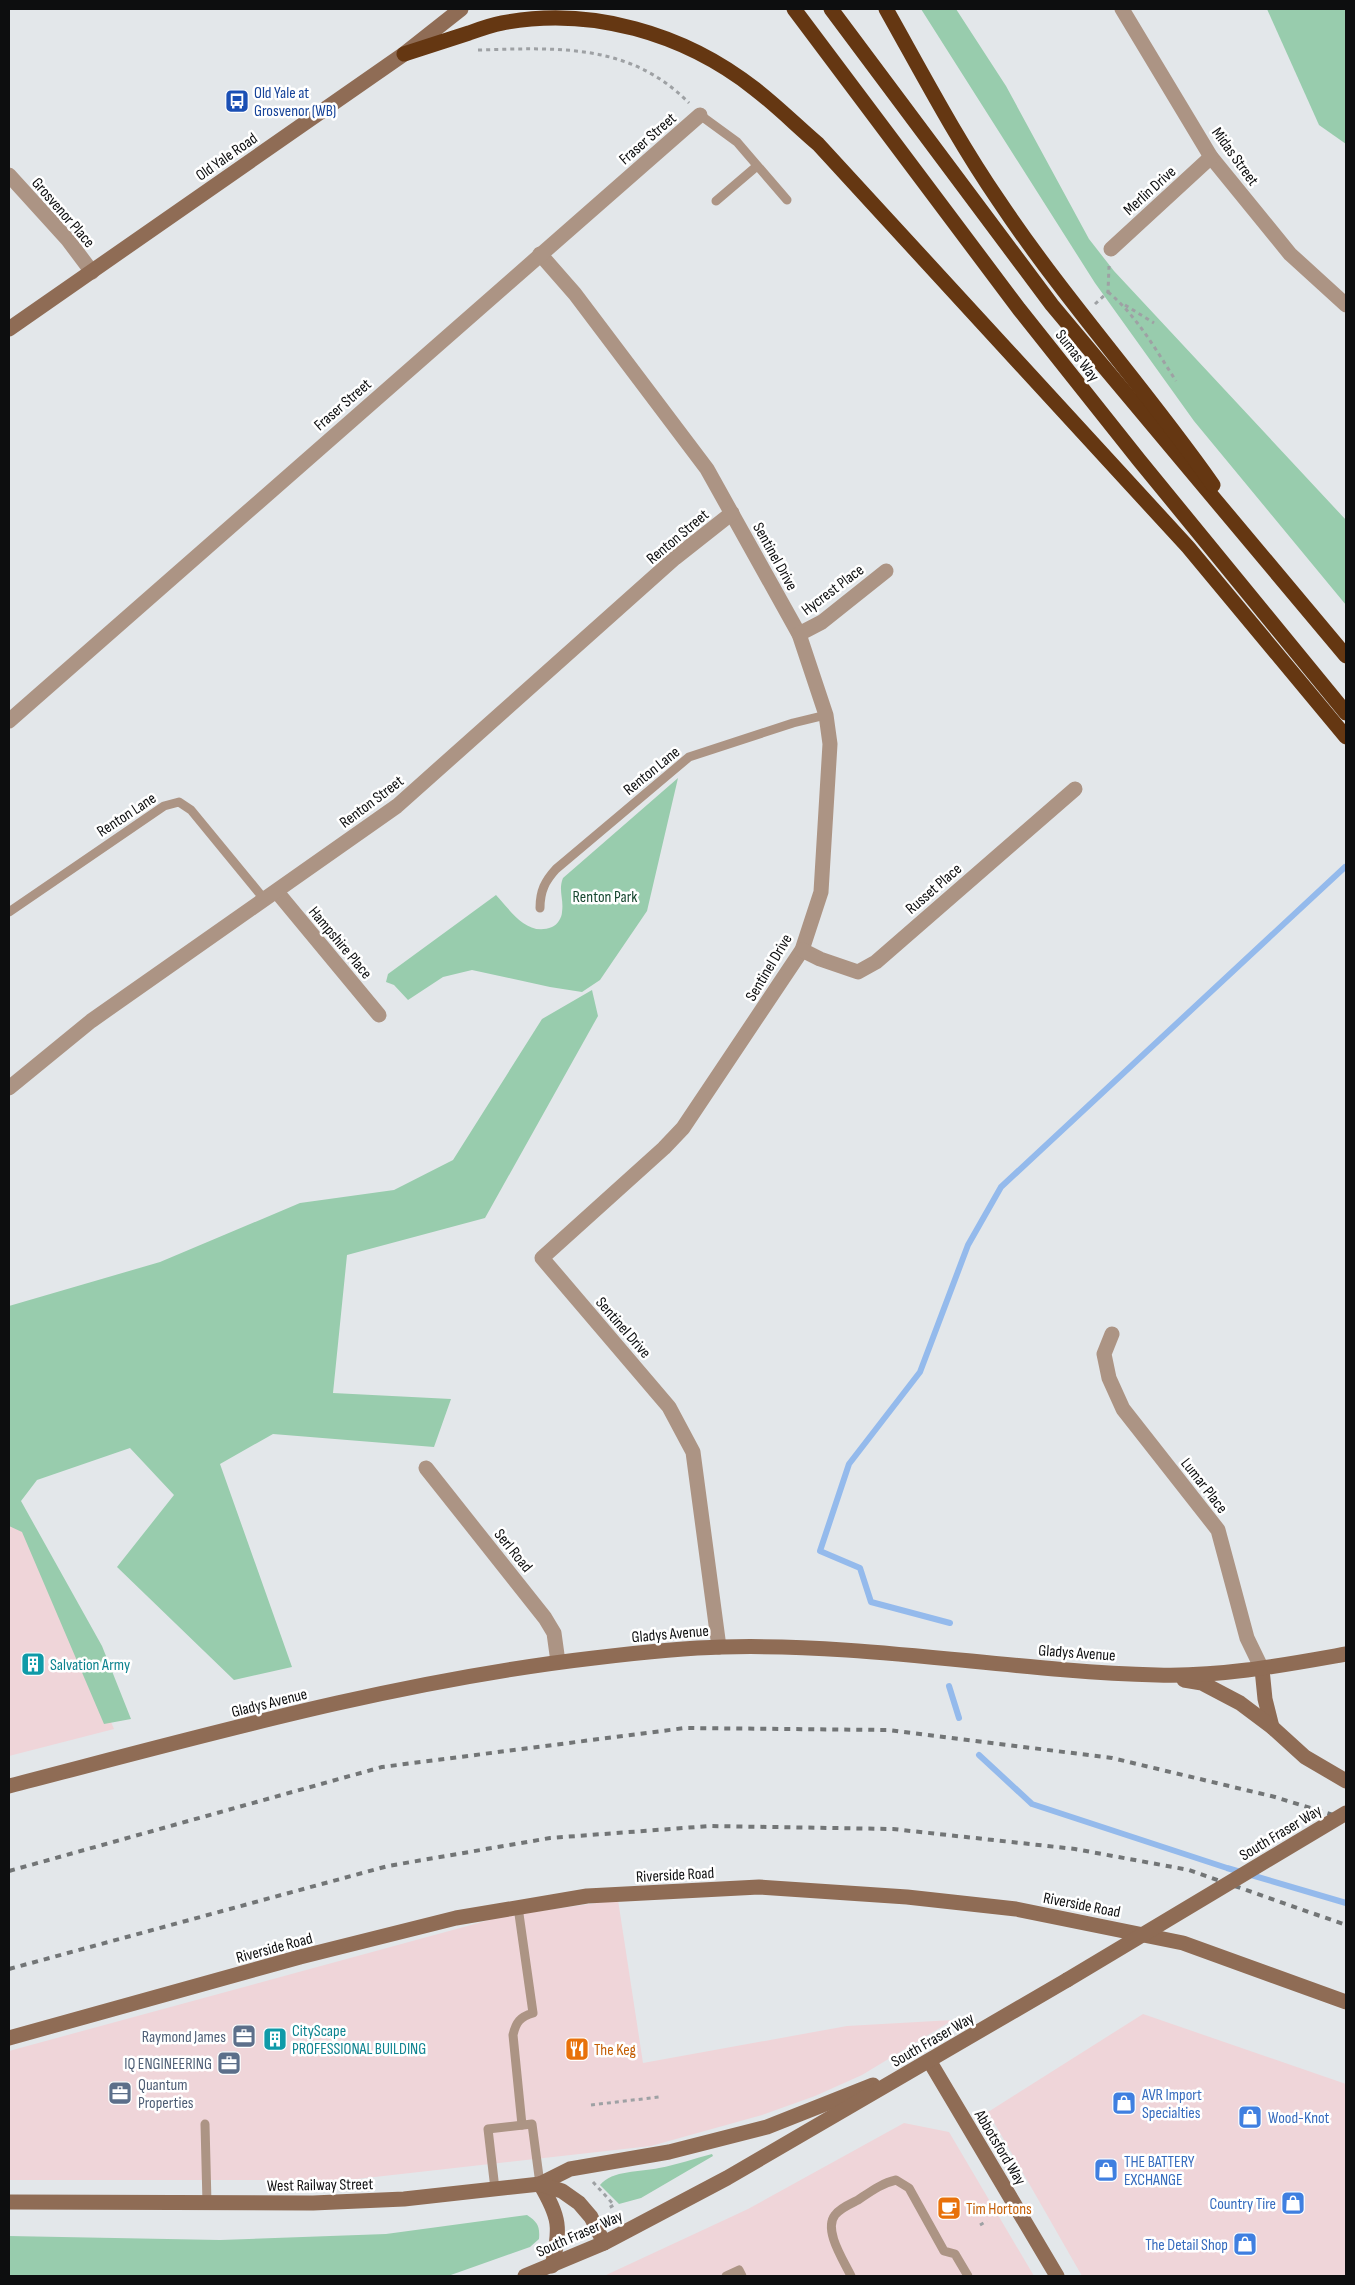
<svg xmlns="http://www.w3.org/2000/svg" width="1355" height="2285" font-family="'Sofia Sans Condensed',sans-serif">
  <style>
    .commercial { fill: #efd5d9 }
    .green { fill: #98ccad }
    .lines { fill: none; stroke-linecap: round; stroke-linejoin: round }
    .stream { stroke: #94baec; stroke-width: 6 }
    .path { stroke: #9ea1a4; stroke-width: 3; stroke-dasharray: 4 4; stroke-linecap: butt }
    .lane { stroke: #ac9484; stroke-width: 9 }
    .street { stroke: #ac9484; stroke-width: 15 }
    .secondary { stroke: #8f6c55; stroke-width: 15 }
    .highway { stroke: #653712; stroke-width: 15 }
    .rail { stroke: #727576; stroke-width: 4; stroke-dasharray: 6 6; stroke-linecap: butt }
    .secondary-bridge { stroke: #8f6c55; stroke-width: 15 }
    .labels { text-anchor: middle; stroke-width: 5; stroke-linejoin: round; paint-order: stroke }
    .transit-label { font-size: 16px; fill: #164399; stroke: #fff; text-anchor: start }
    .street-label { font-size: 16px; fill: #0d0e0f; stroke: #fff }
    .park-label { font-size: 16px; fill: #17472f; stroke: #fff }
    .culture-label { font-size: 16px; fill: #0d838f; stroke: #fff; text-anchor: start }
    .service-label { font-size: 16px; fill: #4e5e75; stroke: #fff; text-anchor: end }
    .food-label { font-size: 16px; fill: #c56008; stroke: #fff; text-anchor: start }
    .shop-label { font-size: 16px; fill: #366cbe; stroke: #fff; text-anchor: start }
  </style>
  <rect width="100%" height="100%" fill="#e3e7ea"/>
  <g class="commercial">
    <path d="M9,1503L22,1512L114,1729L9,1756Z"/>
    <path d="M618,1900L643,2063L847,2026L953,2020L862,2075L815,2096L762,2115L651,2146L348,2180H9V2051L504,1916Z"/>
    <path d="M1143,2014L1346,2084V2276H1082L988,2112Z"/>
    <path d="M904,2123L949,2132L1034,2276H604L748,2209Z"/>
  </g>
  <g class="green">
    <path d="M921,9H956L1006,86L1089,239L1114,271L1346,520V605L1194,421L1095,283Z"/>
    <path d="M1267,9H1346V144L1319,125Z"/>
    <path d="M678,778L647,911L600,980L582,992L550,987L472,970L443,977L408,1000L394,985L386,982L388,974L496,895C511,911 527,937 552,927C557,925 562,918 562,912C564,899 558,890 563,878Z"/>
    <path d="M592,990L598,1016L485,1218L347,1255L333,1393L451,1399L434,1447L273,1434L220,1464L292,1667L234,1680L117,1567L174,1495L130,1448L37,1480L21,1501L102,1646L131,1719L104,1724L22,1532L9,1526V1306L160,1262L300,1203L394,1190L453,1160L542,1019Z"/>
    <path d="M712,2154L713,2156L641,2198L619,2204L600,2185C612,2170 641,2172 659,2168C677,2165 695,2158 712,2154Z"/>
    <path d="M527,2215C538,2222 540,2227 539,2239L530,2247L448,2276H9V2236L220,2240L386,2234Z"/>
  </g>
  <g class="lines">
    <g class="stream">
      <path d="M950,1623L871,1602L860,1568L820,1551L849,1464L920,1372L968,1245L1001,1187L1345,867"/>
      <path d="M949,1686L959,1718"/>
      <path d="M979,1755L1032,1804L1227,1868L1346,1903"/>
    </g>
    <g class="path">
      <path d="M478,50C556,48 629,42 689,103"/>
      <path d="M1108,292C1137,316 1156,350 1176,381"/>
      <path d="M1095,304L1108,292L1109,266"/>
      <path d="M1125,305L1154,323"/>
      <path d="M591,2105L659,2097"/>
      <path d="M593,2182L614,2205L607,2209"/>
      <path d="M980,2225L987,2221"/>
    </g>
    <g class="lane">
      <path d="M700,115L737,142L787,200"/>
      <path d="M716,201L757,166"/>
      <path d="M540,908C540,891 545,881 556,869L689,757L793,723L826,715"/>
      <path d="M9,912L164,806L179,802L191,810L265,900"/>
      <path d="M518,1907L533,2013C520,2017 516,2022 513,2035L522,2125"/>
      <path d="M205,2124L207,2203"/>
      <path d="M495,2189L488,2129L532,2124L540,2184"/>
      <path d="M726,2276L739,2270L742,2276"/>
      <path d="M851,2276C844,2261 823,2230 835,2215C840,2208 850,2204 858,2200C870,2192 882,2183 896,2180L909,2188L944,2251L955,2254L968,2276"/>
    </g>
    <g class="street">
      <path d="M1122,9L1211,157L1290,254L1346,305"/>
      <path d="M9,175L68,240L92,272"/>
      <path d="M1111,249L1211,157"/>
      <path d="M540,254L575,294L707,469L799,634L826,715L830,744L821,892L802,950L683,1128L664,1148L542,1258L669,1407L693,1452L719,1647"/>
      <path d="M799,634L822,622L886,571"/>
      <path d="M9,721L700,115"/>
      <path d="M277,892L379,1015"/>
      <path d="M802,950L820,959L858,972L876,962L1075,789"/>
      <path d="M9,1088L91,1021L397,806L675,558L732,513"/>
      <path d="M1112,1334L1104,1354L1109,1378L1123,1409L1218,1530L1247,1638L1262,1669"/>
      <path d="M426,1468L545,1618L554,1633L558,1662"/>
    </g>
    <g class="secondary">
      <path d="M9,329L404,54L461,9"/>
      <path d="M1262,1669L1265,1699L1272,1727"/>
      <path d="M1184,1680L1202,1683L1240,1703L1272,1727L1305,1757L1346,1781"/>
      <path d="M9,1786C202,1736 395,1681 594,1658C636,1653 679,1648 722,1647C868,1643 1012,1671 1157,1675C1221,1677 1284,1665 1346,1654"/>
      <path d="M9,2038L300,1957L456,1918L587,1896L759,1887L907,1897L1016,1909L1183,1943L1346,2002"/>
      <path d="M930,2062L1057,2276"/>
      <path d="M540,2184L570,2169L669,2152L767,2127L873,2085"/>
      <path d="M540,2184C560,2218 561,2227 552,2266"/>
      <path d="M9,2202L313,2203L404,2199L540,2184L562,2191L579,2203L591,2217L604,2243"/>
      <path d="M525,2276L604,2243L727,2178L1067,1980"/>
    </g>
    <g class="highway">
      <path d="M794,9L1019,309L1139,460L1346,713"/>
      <path d="M831,9L1052,305L1346,656"/>
      <path d="M886,9C922,73 957,140 999,201C1065,300 1145,388 1213,485"/>
      <path d="M404,54C426,47 447,40 469,33C480,29 491,25 502,23C590,6 684,33 755,89C777,106 797,126 818,144L1188,547L1346,737"/>
    </g>
    <g class="rail">
      <path d="M9,1871L382,1767L685,1728L888,1730L1112,1758L1275,1797L1346,1819"/>
      <path d="M9,1969L388,1866L550,1838L710,1826L893,1829L1075,1849L1189,1870L1346,1925"/>
    </g>
    <path class="secondary-bridge" d="M1067,1980L1346,1813"/>
  </g>
  <defs>
    <g id="bus-square" transform="scale(1.25)"><rect x="-9" y="-9" width="18" height="18" rx="4" fill="#1a4fb4" stroke="#fff"/><path d="M-5-6H5V4H4V6H2V4H-2V6H-4V4H-5ZM-3.5-4V0h7V-4ZM-3.5 1.2v1.5H-2V1.2ZM2 1.2v1.5H3.5V1.2Z" fill="#fff"/></g>
    <g id="building-square" transform="scale(1.25)"><rect x="-9" y="-9" width="18" height="18" rx="4" fill="#0f9aa8" stroke="#fff"/><path d="M-4-6H4V6H1V3H-1V6H-4ZM-2.5-4.3h1.7v1.8h-1.7ZM.8-4.3h1.7v1.8H.8ZM-2.5-1h1.7V.8h-1.7ZM.8-1h1.7V.8H.8Z" fill="#fff"/></g>
    <g id="office-square" transform="scale(1.25)"><rect x="-9" y="-9" width="18" height="18" rx="4" fill="#5c6f8a" stroke="#fff"/><path d="M-6-3h4V-5.5h4V-3h4V5H-6ZM-1-4.5V-3h2v-1.5ZM-6 0V1H6V0Z" fill="#fff"/></g>
    <g id="restaurant-square" transform="scale(1.25)"><rect x="-9" y="-9" width="18" height="18" rx="4" fill="#e8710a" stroke="#fff"/><path d="M-5-6h1v4h1v-4h1v4h1v-4h1v5L-1.5 .5V6h-2V.5L-5-1ZM5-6V6H3V1.5H1.5Q1.5-4 5-6Z" fill="#fff"/></g>
    <g id="shop-square" transform="scale(1.25)"><rect x="-9" y="-9" width="18" height="18" rx="4" fill="#3f7fe0" stroke="#fff"/><path d="M-5-2.5h2.3a2.7 3.5 0 0 1 5.4 0H5L5.5 6h-11ZM-1.5-2.5h3a1.5 2.3 0 0 0-3 0Z" fill="#fff"/></g>
    <g id="cafe-square" transform="scale(1.25)"><rect x="-9" y="-9" width="18" height="18" rx="4" fill="#e8710a" stroke="#fff"/><path d="M-5.5-4.5H6V0H3Q3 3.5 0 3.5H-2.5Q-5.5 3.5-5.5 0ZM3-3.2v2h1.7v-2ZM-6 4.5H4V6H-6Z" fill="#fff"/></g>
  </defs>
  <g fill-rule="evenodd">
    <use href="#bus-square" x="237" y="101"/>
    <use href="#building-square" x="33" y="1664"/>
    <use href="#office-square" x="244" y="2036"/>
    <use href="#building-square" x="275" y="2039"/>
    <use href="#restaurant-square" x="577" y="2049"/>
    <use href="#office-square" x="229" y="2063"/>
    <use href="#office-square" x="120" y="2093"/>
    <use href="#shop-square" x="1124" y="2103"/>
    <use href="#shop-square" x="1250" y="2117"/>
    <use href="#shop-square" x="1106" y="2170"/>
    <use href="#shop-square" x="1293" y="2203"/>
    <use href="#cafe-square" x="949" y="2208"/>
    <use href="#shop-square" x="1245" y="2244"/>
  </g>
  <g class="labels">
    <g class="transit-label">
      <text x="254" y="98">Old Yale at<tspan x="254" dy="18">Grosvenor (WB)</tspan></text>
    </g>
    <g class="street-label">
      <text transform="translate(647 138) rotate(-41)" y="6">Fraser Street</text>
      <text transform="translate(226 156) rotate(-35)" y="6">Old Yale Road</text>
      <text transform="translate(1236 156) rotate(54)" y="6">Midas Street</text>
      <text transform="translate(1149 190) rotate(-42)" y="6">Merlin Drive</text>
      <text transform="translate(64 212) rotate(49)" y="6">Grosvenor Place</text>
      <text transform="translate(1078 355) rotate(52)" y="6">Sumas Way</text>
      <text transform="translate(342 404) rotate(-41)" y="6">Fraser Street</text>
      <text transform="translate(677 536) rotate(-40)" y="6">Renton Street</text>
      <text transform="translate(776 556) rotate(61)" y="6">Sentinel Drive</text>
      <text transform="translate(832 589) rotate(-37)" y="6">Hycrest Place</text>
      <text transform="translate(651 770) rotate(-39)" y="6">Renton Lane</text>
      <text transform="translate(371 801) rotate(-37)" y="6">Renton Street</text>
      <text transform="translate(126 814) rotate(-33)" y="6">Renton Lane</text>
      <text transform="translate(933 888) rotate(-41)" y="6">Russet Place</text>
      <text transform="translate(341 942) rotate(50)" y="6">Hampshire Place</text>
      <text transform="translate(768 967) rotate(-59)" y="6">Sentinel Drive</text>
      <text transform="translate(624 1327) rotate(49)" y="6">Sentinel Drive</text>
      <text transform="translate(1205 1485) rotate(52)" y="6">Lumar Place</text>
      <text transform="translate(514 1550) rotate(51)" y="6">Serl Road</text>
      <text transform="translate(670 1633) rotate(-5)" y="6">Gladys Avenue</text>
      <text transform="translate(1077 1652) rotate(4)" y="6">Gladys Avenue</text>
      <text transform="translate(269 1702) rotate(-14)" y="6">Gladys Avenue</text>
      <text transform="translate(1280 1832) rotate(-31)" y="6">South Fraser Way</text>
      <text transform="translate(675 1874) rotate(-3)" y="6">Riverside Road</text>
      <text transform="translate(1082 1904) rotate(11)" y="6">Riverside Road</text>
      <text transform="translate(274 1947) rotate(-15)" y="6">Riverside Road</text>
      <text transform="translate(932 2039) rotate(-30)" y="6">South Fraser Way</text>
      <text transform="translate(1001 2147) rotate(59)" y="6">Abbotsford Way</text>
      <text transform="translate(320 2184) rotate(-1)" y="6">West Railway Street</text>
      <text transform="translate(579 2233) rotate(-24)" y="6">South Fraser Way</text>
    </g>
    <g class="park-label">
      <text x="605" y="902">Renton Park</text>
    </g>
    <g class="culture-label">
      <text x="50" y="1670">Salvation Army</text>
      <text x="292" y="2036">CityScape<tspan x="292" dy="18">PROFESSIONAL BUILDING</tspan></text>
    </g>
    <g class="service-label">
      <text x="226" y="2042">Raymond James</text>
      <text x="212" y="2069">IQ ENGINEERING</text>
      <text x="138" y="2090" text-anchor="start">Quantum<tspan x="138" dy="18">Properties</tspan></text>
    </g>
    <g class="food-label">
      <text x="594" y="2055">The Keg</text>
      <text x="966" y="2214">Tim Hortons</text>
    </g>
    <g class="shop-label">
      <text x="1142" y="2100">AVR Import<tspan x="1142" dy="18">Specialties</tspan></text>
      <text x="1268" y="2123">Wood-Knot</text>
      <text x="1124" y="2167">THE BATTERY<tspan x="1124" dy="18">EXCHANGE</tspan></text>
      <text x="1276" y="2209" text-anchor="end">Country Tire</text>
      <text x="1228" y="2250" text-anchor="end">The Detail Shop</text>
    </g>
  </g>
  <rect width="1355" height="2285" fill="none" stroke="#0d0e0f" stroke-width="20"/>
</svg>
